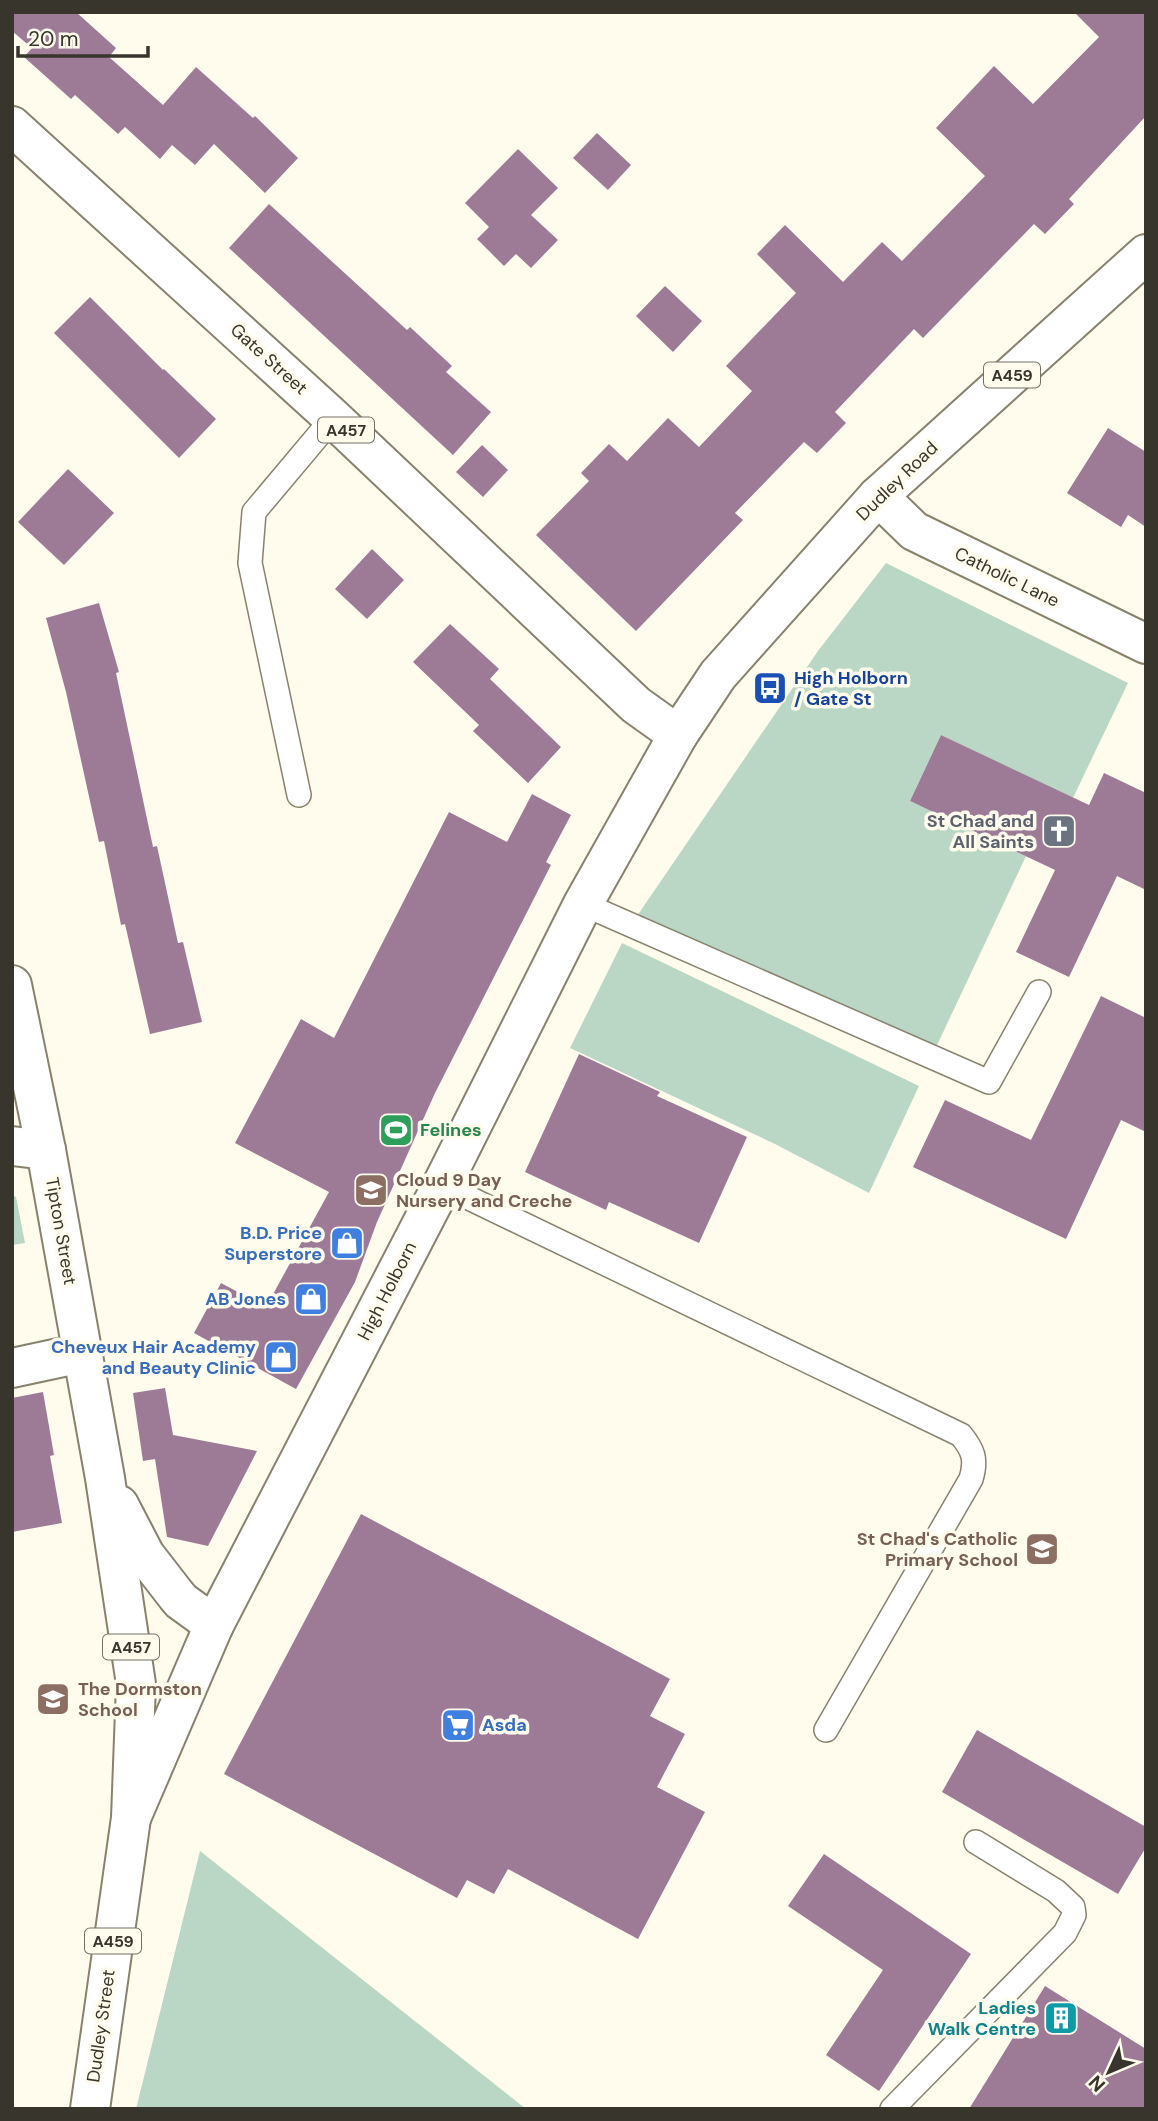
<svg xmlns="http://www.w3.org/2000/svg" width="1158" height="2121" font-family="'DM Sans',sans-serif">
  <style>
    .green { fill: #b9d7c4 }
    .building { fill: #9d7b97 }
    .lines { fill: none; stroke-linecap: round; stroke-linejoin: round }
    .lane-casing { stroke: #88826d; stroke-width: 26 }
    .street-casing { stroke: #88826d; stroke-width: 42 }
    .primary-casing { stroke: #88826d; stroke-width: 42 }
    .lane { stroke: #fff; stroke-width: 23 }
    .street { stroke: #fff; stroke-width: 38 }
    .primary { stroke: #fff; stroke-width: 38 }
    .labels { text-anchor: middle; stroke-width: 7; stroke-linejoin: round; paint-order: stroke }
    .shield { fill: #fffbed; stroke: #747066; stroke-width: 2 }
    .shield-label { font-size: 16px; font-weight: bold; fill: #38352c }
    .street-label { font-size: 18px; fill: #38352c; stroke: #fffbed }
    .transit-label { font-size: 18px; font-weight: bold; fill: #164399; stroke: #fffbed; text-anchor: start }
    .worship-label { font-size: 18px; font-weight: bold; fill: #5b616d; stroke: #fffbed; text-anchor: end }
    .leisure-label { font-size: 18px; font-weight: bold; fill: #27864d; stroke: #fffbed; text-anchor: start }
    .education-label { font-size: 18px; font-weight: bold; fill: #785e54; stroke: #fffbed; text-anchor: start }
    .shop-label { font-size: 18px; font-weight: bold; fill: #366cbe; stroke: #fffbed; text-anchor: end }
    .culture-label { font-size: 18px; font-weight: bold; fill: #0d838f; stroke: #fffbed; text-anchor: end }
  </style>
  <rect width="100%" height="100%" fill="#fffbed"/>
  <g class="green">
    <path d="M886,563L1128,683L1073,798L941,735L910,801L1026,856L931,1058L637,916L818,651Z"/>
    <path d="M622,943L919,1086L869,1193L775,1144L570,1048Z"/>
    <path d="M12,1195L16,1197L25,1243L12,1245Z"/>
    <path d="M200,1851L526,2109H136Z"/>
  </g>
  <g class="building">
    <path d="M12,12H76L116,48L109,57L163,105L196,67L253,118L255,116L298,158L265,193L214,144L195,165L172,145L160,159L125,127L118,134L75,95L71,99L24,57L32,48L12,31Z"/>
    <path d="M1074,12H1146V116L1069,199L1074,204L1045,234L1034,224L923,338L914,329L835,412L846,423L817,453L804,442L735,513L743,520L636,631L536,535L589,481L581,473L609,444L627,461L668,418L699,447L752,391L726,366L796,293L757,254L785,225L843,282L882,242L902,261L985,176L936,128L994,66L1033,104L1099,37Z"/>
    <path d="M597,133L631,165L608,190L573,158Z"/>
    <path d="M518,149L558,188L531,215L558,240L531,268L516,254L504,266L477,239L489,227L465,203Z"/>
    <path d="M269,204L407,330L410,327L452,366L446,372L491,412L453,455L229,248Z"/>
    <path d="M665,286L702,321L673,352L636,316Z"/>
    <path d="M90,297L163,370L164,369L216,419L179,458L54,333Z"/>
    <path d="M1108,428L1146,452V527L1128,515L1121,527L1067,493Z"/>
    <path d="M482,445L508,470L483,497L456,472Z"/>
    <path d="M68,469L114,513L64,565L18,522Z"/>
    <path d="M372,549L404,580L367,619L335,589Z"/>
    <path d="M99,603L119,672L116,673L153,847L157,846L178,943L183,942L202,1022L150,1034L125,924L121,925L104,841L99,842L66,692L46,618Z"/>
    <path d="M450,624L499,669L490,679L561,747L528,783L473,731L479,725L413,662Z"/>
    <path d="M941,735L1089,805L1104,773L1146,793V890L1117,876L1069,977L1016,952L1055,870L910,801Z"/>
    <path d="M532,794L571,815L546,862L551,865L435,1093L377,1222L355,1282L296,1389L194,1333L221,1283L266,1307L329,1192L235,1143L301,1019L334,1038L449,812L507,842Z"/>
    <path d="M1101,996L1146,1018V1132L1121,1120L1066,1239L913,1167L945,1100L1031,1140Z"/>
    <path d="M579,1054L660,1092L657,1096L747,1137L699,1243L609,1202L606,1210L525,1172Z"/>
    <path d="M165,1388L173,1435L257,1451L208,1546L167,1537L155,1459L143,1461L133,1393Z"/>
    <path d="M43,1392L54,1455L50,1456L62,1523L12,1532V1398Z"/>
    <path d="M361,1514L670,1679L650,1716L685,1734L657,1787L705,1812L638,1939L508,1869L494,1894L467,1880L457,1898L224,1774Z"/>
    <path d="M977,1730L1146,1827V1847L1118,1894L942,1792Z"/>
    <path d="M824,1854L971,1954L879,2091L826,2055L883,1970L788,1906Z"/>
    <path d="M1045,1986L1146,2049V2109H969Z"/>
  </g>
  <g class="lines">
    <g class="lane-casing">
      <g id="lane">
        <path d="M299,795L250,563L254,512L333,418"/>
        <path d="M583,904L989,1082L1039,992"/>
        <path d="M442,1185L961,1435C973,1450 977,1459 971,1479L826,1730"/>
        <path d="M892,2109L1065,1933L1074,1915L1073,1907L1056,1891L976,1842"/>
      </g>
    </g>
    <g class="street-casing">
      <g id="street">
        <path d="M878,496L914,531L1146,644"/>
        <path d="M12,1146L46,1150"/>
        <path d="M12,1368L82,1353"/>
      </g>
    </g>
    <g class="primary-casing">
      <g id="primary">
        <path d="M12,126L333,418L636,705L678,735"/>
        <path d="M12,985L46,1150L105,1478L136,1684L131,1818L90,2109"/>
        <path d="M119,1505L145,1555L176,1595L181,1601L214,1625"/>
        <path d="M131,1818L214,1625L442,1185L583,904L678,735L718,675L878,496L1146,254"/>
      </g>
    </g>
    <use href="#lane" class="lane"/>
    <use href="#street" class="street"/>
    <use href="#primary" class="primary"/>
  </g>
  <defs>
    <g id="bus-square" transform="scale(1.75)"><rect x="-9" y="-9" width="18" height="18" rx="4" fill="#1a4fb4" stroke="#fffbed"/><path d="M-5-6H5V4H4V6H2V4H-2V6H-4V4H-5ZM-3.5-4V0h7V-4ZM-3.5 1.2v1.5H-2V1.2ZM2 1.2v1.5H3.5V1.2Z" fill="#fff"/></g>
    <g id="church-square" transform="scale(1.75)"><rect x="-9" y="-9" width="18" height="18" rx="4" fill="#6b7280" stroke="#fffbed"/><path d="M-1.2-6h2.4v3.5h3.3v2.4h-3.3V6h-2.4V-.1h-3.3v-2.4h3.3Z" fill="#fff"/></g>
    <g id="stadium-square" transform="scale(1.75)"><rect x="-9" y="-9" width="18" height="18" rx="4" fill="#2e9e5b" stroke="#fffbed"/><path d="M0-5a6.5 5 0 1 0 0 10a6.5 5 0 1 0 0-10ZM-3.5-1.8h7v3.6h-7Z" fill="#fff"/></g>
    <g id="school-square" transform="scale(1.75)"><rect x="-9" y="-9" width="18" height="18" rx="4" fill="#8d6e63" stroke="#fffbed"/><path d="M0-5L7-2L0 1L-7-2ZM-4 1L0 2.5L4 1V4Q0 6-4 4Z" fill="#fff"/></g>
    <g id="shop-square" transform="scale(1.75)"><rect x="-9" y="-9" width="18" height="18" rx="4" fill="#3f7fe0" stroke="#fffbed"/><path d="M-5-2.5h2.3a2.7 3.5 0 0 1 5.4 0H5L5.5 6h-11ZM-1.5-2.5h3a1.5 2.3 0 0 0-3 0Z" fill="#fff"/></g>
    <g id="supermarket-square" transform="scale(1.75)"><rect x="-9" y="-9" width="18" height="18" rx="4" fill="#3f7fe0" stroke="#fffbed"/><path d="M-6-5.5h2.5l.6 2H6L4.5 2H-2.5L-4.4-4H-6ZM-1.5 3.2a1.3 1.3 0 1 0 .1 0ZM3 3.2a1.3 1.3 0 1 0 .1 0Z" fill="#fff"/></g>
    <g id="building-square" transform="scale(1.75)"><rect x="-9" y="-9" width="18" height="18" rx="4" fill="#0f9aa8" stroke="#fffbed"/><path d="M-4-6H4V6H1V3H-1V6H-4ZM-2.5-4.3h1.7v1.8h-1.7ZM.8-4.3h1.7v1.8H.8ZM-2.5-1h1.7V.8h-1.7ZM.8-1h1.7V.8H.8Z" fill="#fff"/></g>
  </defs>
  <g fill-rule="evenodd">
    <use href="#bus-square" x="770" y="688"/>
    <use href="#church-square" x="1059" y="831"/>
    <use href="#stadium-square" x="396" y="1130"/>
    <use href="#school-square" x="371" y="1190"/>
    <use href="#shop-square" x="347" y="1243"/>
    <use href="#shop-square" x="311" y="1299"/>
    <use href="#shop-square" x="281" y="1357"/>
    <use href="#school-square" x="1042" y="1549"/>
    <use href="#school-square" x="53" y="1699"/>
    <use href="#supermarket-square" x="458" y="1725"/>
    <use href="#building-square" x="1061" y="2018"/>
  </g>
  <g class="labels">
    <g class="shield">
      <rect x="984" y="362.5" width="56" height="25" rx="5"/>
      <rect x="318" y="417.5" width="56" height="25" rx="5"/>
      <rect x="103" y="1634.5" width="56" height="25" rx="5"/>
      <rect x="85" y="1928.5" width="56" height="25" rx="5"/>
    </g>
    <g class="shield-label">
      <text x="1012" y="381">A459</text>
      <text x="346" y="436">A457</text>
      <text x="131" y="1653">A457</text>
      <text x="113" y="1947">A459</text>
    </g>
    <g class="street-label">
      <text transform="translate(269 359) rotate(42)" y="6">Gate Street</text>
      <text transform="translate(897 481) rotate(-44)" y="6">Dudley Road</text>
      <text transform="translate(1007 577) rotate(26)" y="6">Catholic Lane</text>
      <text transform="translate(61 1231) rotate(80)" y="6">Tipton Street</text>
      <text transform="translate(387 1291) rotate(-63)" y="6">High Holborn</text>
      <text transform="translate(101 2026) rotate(-82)" y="6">Dudley Street</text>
    </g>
    <g class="transit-label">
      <text x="794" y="684">High Holborn<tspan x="794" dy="21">/ Gate St</tspan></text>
    </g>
    <g class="worship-label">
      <text x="1034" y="827">St Chad and<tspan x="1034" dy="21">All Saints</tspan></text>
    </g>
    <g class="leisure-label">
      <text x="420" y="1136">Felines</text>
    </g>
    <g class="education-label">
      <text x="396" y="1186">Cloud 9 Day<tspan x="396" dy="21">Nursery and Creche</tspan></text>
      <text x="1018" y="1545" text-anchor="end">St Chad's Catholic<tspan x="1018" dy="21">Primary School</tspan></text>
      <text x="78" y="1695">The Dormston<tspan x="78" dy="21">School</tspan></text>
    </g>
    <g class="shop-label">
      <text x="322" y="1239">B.D. Price<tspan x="322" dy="21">Superstore</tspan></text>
      <text x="286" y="1305">AB Jones</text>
      <text x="256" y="1353">Cheveux Hair Academy<tspan x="256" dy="21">and Beauty Clinic</tspan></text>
      <text x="482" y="1731" text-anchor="start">Asda</text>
    </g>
    <g class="culture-label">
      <text x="1036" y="2014">Ladies<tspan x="1036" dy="21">Walk Centre</tspan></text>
    </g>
  </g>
  <rect width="1158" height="2121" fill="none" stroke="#38352c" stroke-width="28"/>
  <g transform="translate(1109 2072) rotate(226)" stroke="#fffbed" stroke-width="5" paint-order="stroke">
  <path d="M0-5L12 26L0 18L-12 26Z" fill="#38352c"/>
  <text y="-10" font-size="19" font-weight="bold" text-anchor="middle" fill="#38352c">N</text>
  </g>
  <path d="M18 46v10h130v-10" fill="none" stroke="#38352c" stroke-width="3.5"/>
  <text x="28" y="46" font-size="21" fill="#38352c" stroke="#fffbed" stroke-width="5" paint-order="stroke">20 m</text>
</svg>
